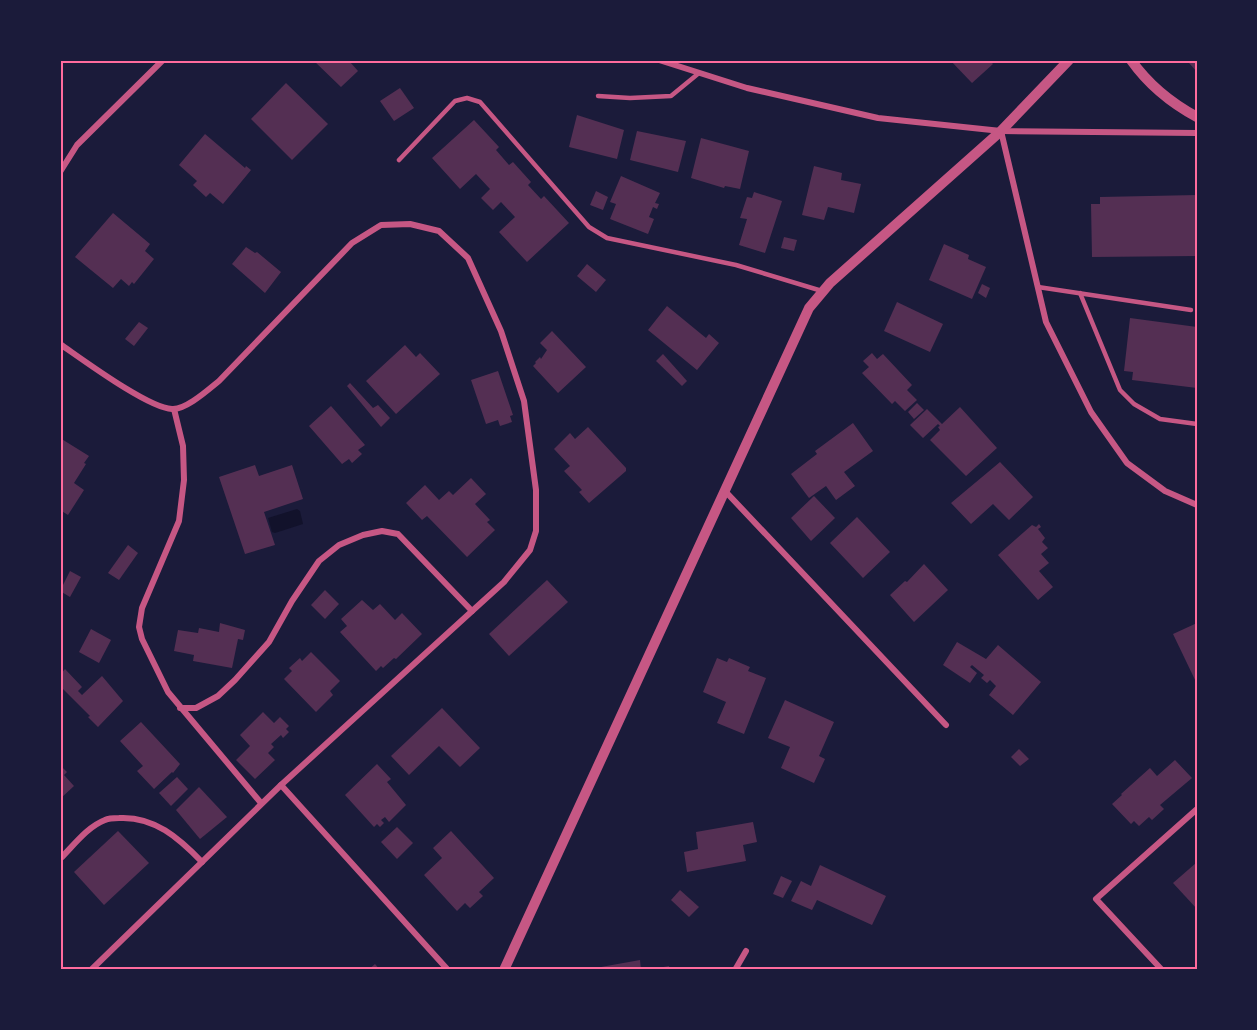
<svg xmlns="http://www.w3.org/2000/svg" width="1257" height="1030" font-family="Ubuntu,sans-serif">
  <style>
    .water { fill: #12122b }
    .building { fill: #542f53 }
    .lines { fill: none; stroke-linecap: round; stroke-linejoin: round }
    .service { stroke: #c65784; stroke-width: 4.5 }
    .minor { stroke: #c65784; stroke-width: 6 }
    .tertiary { stroke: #c65784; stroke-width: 10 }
    .neatline { fill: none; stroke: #ff6b9d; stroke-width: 2 }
  </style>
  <rect width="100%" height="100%" fill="#1b1b3a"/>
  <path class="water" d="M297,509L300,511L303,524L275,533L272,532L268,518Z"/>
  <g class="building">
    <path d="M313,60H353L350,62L358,71L341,87Z"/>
    <path d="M950,60H989L993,64L972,83Z"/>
    <path d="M1190,60H1197V72L1189,63L1191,62Z"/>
    <path d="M286,83L328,124L292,160L251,119Z"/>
    <path d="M400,88L414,108L394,121L380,101Z"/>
    <path d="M577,115L624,130L617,159L569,147Z"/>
    <path d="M474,120L499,147L496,150L509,165L513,162L531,182L528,185L541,199L544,196L569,223L527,262L499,232L515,217L501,202L493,210L481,198L490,189L476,174L460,189L432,158Z"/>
    <path d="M637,131L686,141L678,172L630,160Z"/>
    <path d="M205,134L245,168L246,166L251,170L223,204L210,193L206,197L193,185L197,181L179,165Z"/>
    <path d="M701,138L749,151L740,189L725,186L724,188L691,178Z"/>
    <path d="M814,166L842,173L841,180L861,184L854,213L828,207L824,220L802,215Z"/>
    <path d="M621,176L660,193L655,203L659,204L657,209L653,207L649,217L654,219L648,234L610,219L616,204L610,202Z"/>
    <path d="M596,191L608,197L603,210L590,205Z"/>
    <path d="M754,192L782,201L765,253L739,245L747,219L740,218L747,197L752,198Z"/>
    <path d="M1197,195V256L1092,257L1091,204H1100V197Z"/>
    <path d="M113,213L150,244L145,251L154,259L134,284L132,282L129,286L121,279L113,288L75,257Z"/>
    <path d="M784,237L797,240L794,251L781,248Z"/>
    <path d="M944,244L969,255L968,259L986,267L972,299L929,280Z"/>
    <path d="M246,247L255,253L257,252L281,272L265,293L232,264Z"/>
    <path d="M587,264L606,280L596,292L577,276Z"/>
    <path d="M982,284L990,288L986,298L978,293Z"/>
    <path d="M897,302L943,324L930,352L884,331Z"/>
    <path d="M667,306L706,338L709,334L719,343L697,370L648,330Z"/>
    <path d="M1130,318L1197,327V388L1132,380L1133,372L1124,371Z"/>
    <path d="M139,322L148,328L134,346L125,339Z"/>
    <path d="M552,331L586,367L558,393L533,366L536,363L535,362L540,357L541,359L547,350L540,343Z"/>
    <path d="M405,345L416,357L420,353L440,374L396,414L366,381Z"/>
    <path d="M872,353L877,359L883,354L912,385L907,390L917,400L905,411L895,401L892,404L862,373L869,367L863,361Z"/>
    <path d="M663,354L687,381L682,386L656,361Z"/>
    <path d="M498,371L513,415L510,416L512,422L500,426L498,420L486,424L471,380Z"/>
    <path d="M350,383L373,408L378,405L390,418L381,427L347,386Z"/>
    <path d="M917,403L924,410L914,419L908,412Z"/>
    <path d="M331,406L365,445L358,450L362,454L352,463L349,459L342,464L309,426Z"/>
    <path d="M960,407L997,448L966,476L930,440L940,430L938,427L940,426L938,424L923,438L910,425L927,409L942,424Z"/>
    <path d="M853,423L873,451L844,472L855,486L836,500L826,486L809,498L791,474L817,454L815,451Z"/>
    <path d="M588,427L626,468V471L589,503L579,492L582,490L564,471L570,466L554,449L570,433L575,439Z"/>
    <path d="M60,438L89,456L84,463L86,464L74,483L84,490L68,515L60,510Z"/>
    <path d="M1000,462L1033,497L1009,520L993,504L971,524L951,503Z"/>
    <path d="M255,465L259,476L292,465L303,499L264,512L275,545L245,554L219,477Z"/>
    <path d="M471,478L486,494L475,504L490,520L487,522L495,530L467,557L427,516L422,520L406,503L425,485L439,500L449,491L453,495Z"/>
    <path d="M814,496L835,518L811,541L791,518Z"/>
    <path d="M857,517L890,552L863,578L830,543Z"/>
    <path d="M1039,524L1041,527L1038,529L1045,538L1042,542L1048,548L1041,554L1049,563L1039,571L1053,587L1038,600L998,555L1032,525L1036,527Z"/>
    <path d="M128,545L138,553L119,580L108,573Z"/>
    <path d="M924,564L948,590L914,622L890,595L905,581L907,582Z"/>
    <path d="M70,571L81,577L70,597L60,591Z"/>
    <path d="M547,580L568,602L509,656L489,634Z"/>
    <path d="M325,590L339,604L325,619L311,605Z"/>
    <path d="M362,600L373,610L380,604L395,620L402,613L422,634L396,659L394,658L383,668L381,666L376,671L340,632L347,626L341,619Z"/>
    <path d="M220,623L245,630L243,640L238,639L232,668L193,661L194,655L174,651L178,630L198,633L199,628L219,632Z"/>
    <path d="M1197,623V684L1173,634Z"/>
    <path d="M91,629L111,640L99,663L79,652Z"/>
    <path d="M957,642L986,659L998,645L1041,682L1013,715L989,695L996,686L990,680L987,683L981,678L984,675L972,665L970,667L977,673L970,683L943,665Z"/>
    <path d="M311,652L340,681L330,691L333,695L316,712L284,679L292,671L289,668L300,658L302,661Z"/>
    <path d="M717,658L727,662L729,658L750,667L748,671L766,678L744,734L717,723L726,702L703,692Z"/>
    <path d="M65,669L82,687L78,691L82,695L102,676L123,701L98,727L88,717L90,716L60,686V675Z"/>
    <path d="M785,700L834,722L819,756L825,759L814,783L781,768L790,747L768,738Z"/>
    <path d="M442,708L480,748L460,767L439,746L409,775L391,756Z"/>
    <path d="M263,712L274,723L280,717L289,726L286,729L289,732L283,738L281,735L271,744L274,747L268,753L275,760L255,779L236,760L250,746L240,735Z"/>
    <path d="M141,722L180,764L173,773L172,772L154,789L137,771L143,766L120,741Z"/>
    <path d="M1019,749L1029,759L1020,766L1011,757Z"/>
    <path d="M1175,760L1192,778L1160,805L1164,809L1152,820L1149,817L1139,826L1134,821L1131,824L1112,804L1122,795L1121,794L1150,768L1157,776Z"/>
    <path d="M377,764L391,779L387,782L406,805L389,822L385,817L381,820L384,823L380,827L377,824L374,827L345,795Z"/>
    <path d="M60,765L67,772L64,775L74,786L60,799Z"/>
    <path d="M177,777L188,789L171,806L159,793Z"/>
    <path d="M199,787L227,817L200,839L176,810Z"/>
    <path d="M753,822L757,842L743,845L746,861L687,872L684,852L698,849L696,832Z"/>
    <path d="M397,827L413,843L397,859L381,842Z"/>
    <path d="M118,831L149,863L104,905L74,872Z"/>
    <path d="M451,831L494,878L479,892L483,896L470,908L465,903L457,911L424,875L442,858L433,848Z"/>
    <path d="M1196,863L1197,865V909L1173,883Z"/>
    <path d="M820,865L886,896L872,925L817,900L812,910L791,901L801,881L811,886Z"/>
    <path d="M781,876L792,881L783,898L773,894Z"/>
    <path d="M680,890L699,907L689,917L671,900Z"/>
    <path d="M640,960L641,970H601V967Z"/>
    <path d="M375,964L380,970H368Z"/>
    <path d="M669,966L670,970H652V969Z"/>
  </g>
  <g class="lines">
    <g class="service">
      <path d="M598,96L630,98L671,96L699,73"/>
      <path d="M399,160L455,101L467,98L480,102L589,227L607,238L736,265L822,291"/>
      <path d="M1038,287L1191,310"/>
      <path d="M1080,293L1120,390L1134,404L1160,419L1197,424"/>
    </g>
    <g class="minor">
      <path d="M659,60L747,88L878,118L1001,131L1197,133"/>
      <path d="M1001,131L1046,322L1091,412L1127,463L1165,491L1197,505"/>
      <path d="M60,172L77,145L163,60"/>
      <path d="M60,344C82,359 148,408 172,409C186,410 209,389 219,381L352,243L381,225L410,224L439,231L468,258L501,331L524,401L536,490V531L530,550L504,582L281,785L91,970"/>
      <path d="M174,409L183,446L184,480L179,521L142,608L139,627L142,639L168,692L261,803"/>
      <path d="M725,491L946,725"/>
      <path d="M180,708H196L218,696L235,680L269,642L292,601L319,561L339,545L363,535L382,531L398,534L472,611"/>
      <path d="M281,785L448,970"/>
      <path d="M60,859C74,845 87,827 105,820C109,818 115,818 119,818C154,816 179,838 202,862"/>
      <path d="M735,970L746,951"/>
      <path d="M1162,970L1096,899L1197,809"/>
    </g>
    <g class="tertiary">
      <path d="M1131,60C1148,84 1171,103 1197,117"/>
      <path d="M504,970L809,308L830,283L1001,131L1069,60"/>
    </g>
  </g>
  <rect width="1257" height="1030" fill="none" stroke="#1b1b3a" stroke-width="123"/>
  <rect x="62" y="62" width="1134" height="906" class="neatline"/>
</svg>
